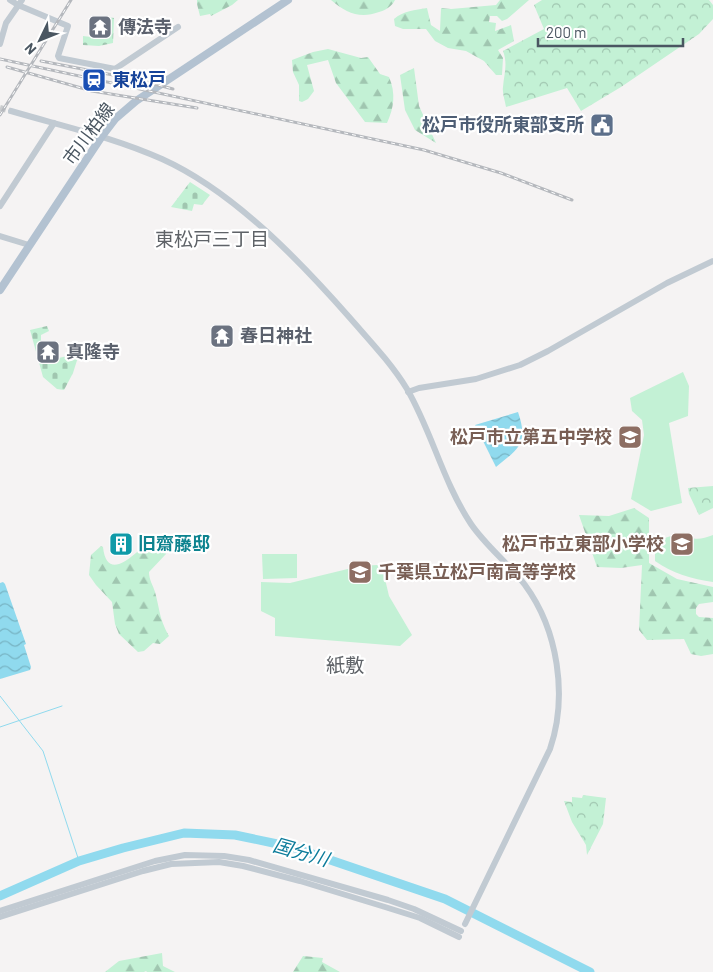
<svg xmlns="http://www.w3.org/2000/svg" width="713" height="972" font-family="Barlow,'Noto Sans JP',sans-serif">
  <style>
    .green { fill: #c3f1d5 }
    .forest { fill: url(#forest-firs) }
    .cemetery { fill: url(#cemetery-stones) }
    .park { fill: url(#park-crowns) }
    .water { fill: url(#water-waves) }
    .lines { fill: none; stroke-linecap: round; stroke-linejoin: round }
    .stream { stroke: #90daee; stroke-width: 1 }
    .river { stroke: #90daee; stroke-width: 9 }
    .minor-tunnel { stroke: #caccce; stroke-width: 6; stroke-dasharray: 6 3; stroke-linecap: butt }
    .minor { stroke: #c1cad2; stroke-width: 6 }
    .major { stroke: #b3c2d1; stroke-width: 8 }
    .rail-casing { stroke: #b5b8bd; stroke-width: 3 }
    .rail { stroke: #fff; stroke-width: 1; stroke-dasharray: 4; stroke-linecap: butt }
    .labels { text-anchor: middle; stroke-width: 4.5; stroke-linejoin: round; paint-order: stroke }
    .worship-label { font-size: 18px; font-weight: bold; fill: #5b616d; stroke: #fff; text-anchor: start }
    .transit-label { font-size: 18px; font-weight: bold; fill: #164399; stroke: #fff; text-anchor: start }
    .service-label { font-size: 18px; font-weight: bold; fill: #4e5e75; stroke: #fff; text-anchor: end }
    .street-label { font-size: 18px; fill: #4a5661; stroke: #fff }
    .education-label { font-size: 18px; font-weight: bold; fill: #785e54; stroke: #fff; text-anchor: end }
    .culture-label { font-size: 18px; font-weight: bold; fill: #0d838f; stroke: #fff; text-anchor: start }
    .neighbourhood-label { font-size: 19px; fill: #5f6368; stroke: #fff }
    .water-label { font-size: 19px; font-style: italic; fill: #0c7c9b; stroke: #fff }
  </style>
  <defs>
    <pattern id="forest-firs" width="22" height="20" patternUnits="userSpaceOnUse" patternTransform="scale(1.25)"><rect width="22" height="20" fill="#c3f1d5"/><path d="M5 1l3.5 6h-7zM16 11l3.5 6h-7z" fill="#a0c6b0"/></pattern>
    <pattern id="cemetery-stones" width="16" height="16" patternUnits="userSpaceOnUse" patternTransform="scale(1.25)"><rect width="16" height="16" fill="#c3f1d5"/><path d="M2 7V4a2 2 0 0 1 4 0v3zM10 15v-3a2 2 0 0 1 4 0v3z" fill="#a0c6b0"/></pattern>
    <pattern id="park-crowns" width="20" height="18" patternUnits="userSpaceOnUse" patternTransform="scale(1.25)"><rect width="20" height="18" fill="#c3f1d5"/><path d="M2 6a3 3 0 1 1 6 0M12 15a3 3 0 1 1 6 0" fill="none" stroke="#a0c6b0"/></pattern>
    <pattern id="water-waves" width="16" height="10" patternUnits="userSpaceOnUse" patternTransform="scale(1.25)"><rect width="16" height="10" fill="#90daee"/><path d="M0 5q4-4 8 0t8 0" fill="none" stroke="#78b4c4"/></pattern>
  </defs>
  <rect width="100%" height="100%" fill="#f5f3f3"/>
  <g class="green">
    <path d="M683,372L689,386L688,416L669,423L682,503L651,511L631,499L644,435L642,420L632,411L630,398Z"/>
    <path d="M684,532C693,542 701,539 713,535V582C692,579 672,573 655,561V541Z"/>
    <path d="M262,554H297V578L263,579Z"/>
    <path d="M377,565L382,566L389,596L412,635L400,646L275,636V618L261,611V582L290,583L360,566Z"/>
  </g>
  <g class="forest">
    <path d="M197,0H238L232,5L211,16L210,14L200,16L197,4Z"/>
    <path d="M331,0H395C392,6 386,10 379,12C360,19 346,13 331,0Z"/>
    <path d="M500,0H529L507,19L502,21L497,16H490L489,22L496,23L495,31L511,25L514,41L498,50L503,58L502,75H496L484,61L466,51L448,48L435,41L426,29H403L395,26L394,19C403,11 415,10 427,8L431,25L440,31L441,8L451,9L496,5Z"/>
    <path d="M328,49L361,58L368,57L380,74L389,77C396,93 394,108 387,123L365,122L336,83L328,60L307,65L314,91L308,99L302,102L299,101V85L293,72L292,60L313,52Z"/>
    <path d="M414,68L419,106L436,143L415,130L405,110L400,75Z"/>
    <path d="M634,508L649,518V563L677,579L713,587V602L699,604L696,608V614L699,617L713,618V654L701,656L691,654L684,639L647,640L639,630L642,565L621,568L597,567L579,515L609,516Z"/>
    <path d="M151,539L163,546L166,554L149,572C149,580 153,585 155,592C160,610 159,618 169,636L160,644L153,643L144,651L138,652L119,634L115,624L112,602L96,585L89,575L91,555L101,546L103,547C107,586 139,550 151,539Z"/>
    <path d="M162,953L163,966L175,972H147L146,971L144,972H105L119,961Z"/>
    <path d="M303,956L323,958L322,962L340,972H293Z"/>
  </g>
  <g class="cemetery">
    <path d="M108,17L114,18L113,43L99,46L83,45V36L91,37L92,31L102,34Z"/>
    <path d="M190,182L210,195L202,205L194,204L192,211L171,207Z"/>
    <path d="M47,326L49,331L41,335V343H40L43,359L58,358L79,354L73,373L64,390L57,389L43,377L30,330Z"/>
  </g>
  <g class="park">
    <path d="M542,0H709L713,5V19L699,34L621,87L581,111L567,88L506,107C505,101 502,93 503,87C504,74 508,64 503,51L544,29L534,5Z"/>
    <path d="M713,486V508L699,515L689,494L688,488Z"/>
    <path d="M583,795L606,798L603,824L587,855L586,845L572,822L564,801L572,802V797L582,798Z"/>
  </g>
  <g class="water">
    <path d="M518,412C529,444 518,449 496,467L475,425Z"/>
    <path d="M3,582L5,584L26,644L24,645L31,667L30,670L0,679V583Z"/>
  </g>
  <g class="lines">
    <g class="stream">
      <path d="M0,696L43,751L79,861"/>
      <path d="M0,727L62,706"/>
    </g>
    <path class="river" d="M0,896L79,861L123,848L184,833L235,835L292,847L445,899L590,972"/>
    <path class="minor-tunnel" d="M0,108L11,111"/>
    <g class="minor">
      <path d="M10,0L18,5L68,26L58,56L59,58L115,69L178,27"/>
      <path d="M0,44L6,23L22,0"/>
      <path d="M11,111C62,126 113,137 162,159C233,191 299,260 350,318C370,341 391,363 407,389C432,432 443,482 471,524C486,546 508,563 525,585C558,630 568,696 550,749L465,924"/>
      <path d="M0,206L54,123"/>
      <path d="M0,236L29,245"/>
      <path d="M408,392L419,388L476,379L520,365L548,351L667,283L713,261"/>
      <path d="M0,911L155,861L185,855L224,856L249,860L388,900L414,909L461,931"/>
      <path d="M0,917L143,871L171,864L219,862L243,866L300,881L385,907L420,918L459,937"/>
    </g>
    <path class="major" d="M0,290L102,136L115,119L136,101L288,0"/>
    <g class="rail-casing">
      <g id="rail">
        <path d="M0,59L424,150L501,173L572,200"/>
        <path d="M41,61L139,80L173,89"/>
        <path d="M7,67L92,91L197,108"/>
        <path d="M0,115L71,0"/>
      </g>
    </g>
    <use href="#rail" class="rail"/>
  </g>
  <defs>
    <g id="temple-square" transform="scale(1.25)"><rect x="-9" y="-9" width="18" height="18" rx="4" fill="#6b7280" stroke="#fff"/><path d="M0-6L5-2H3V0L6.5 2.5H4V6H1.5V3h-3V6H-4V2.5H-6.5L-3 0V-2H-5Z" fill="#fff"/></g>
    <g id="station-square" transform="scale(1.25)"><rect x="-9" y="-9" width="18" height="18" rx="4" fill="#1a4fb4" stroke="#fff"/><path d="M-3-6H3Q5-6 5-4V2Q5 4 3 4L4.5 6H3L1.5 4h-3L-3 6H-4.5L-3 4Q-5 4-5 2V-4Q-5-6-3-6ZM-3.5-4v3h7v-3ZM-3.5 1v1.5H-2V1ZM2 1v1.5H3.5V1Z" fill="#fff"/></g>
    <g id="civic-square" transform="scale(1.25)"><rect x="-9" y="-9" width="18" height="18" rx="4" fill="#5c6f8a" stroke="#fff"/><path d="M-.6-6.5H3V-4.5H.6V-3L4-1V1h2V6H-6V1h2V-1L-.6-3ZM-1.2 2.5V6h2.4V2.5Z" fill="#fff"/></g>
    <g id="school-square" transform="scale(1.25)"><rect x="-9" y="-9" width="18" height="18" rx="4" fill="#8d6e63" stroke="#fff"/><path d="M0-5L7-2L0 1L-7-2ZM-4 1L0 2.5L4 1V4Q0 6-4 4Z" fill="#fff"/></g>
    <g id="building-square" transform="scale(1.25)"><rect x="-9" y="-9" width="18" height="18" rx="4" fill="#0f9aa8" stroke="#fff"/><path d="M-4-6H4V6H1V3H-1V6H-4ZM-2.5-4.3h1.7v1.8h-1.7ZM.8-4.3h1.7v1.8H.8ZM-2.5-1h1.7V.8h-1.7ZM.8-1h1.7V.8H.8Z" fill="#fff"/></g>
  </defs>
  <g fill-rule="evenodd">
    <use href="#temple-square" x="100" y="27"/>
    <use href="#station-square" x="94" y="80"/>
    <use href="#civic-square" x="602" y="125"/>
    <use href="#temple-square" x="222" y="336"/>
    <use href="#temple-square" x="48" y="352"/>
    <use href="#school-square" x="630" y="437"/>
    <use href="#building-square" x="121" y="544"/>
    <use href="#school-square" x="682" y="544"/>
    <use href="#school-square" x="360" y="572"/>
  </g>
  <g class="labels">
    <g class="worship-label">
      <text x="118" y="33">傳法寺</text>
      <text x="240" y="342">春日神社</text>
      <text x="66" y="358">真隆寺</text>
    </g>
    <g class="transit-label">
      <text x="112" y="86">東松戸</text>
    </g>
    <g class="service-label">
      <text x="584" y="131">松戸市役所東部支所</text>
    </g>
    <g class="street-label">
      <text transform="translate(89 134) rotate(-53)" y="6">市川柏線</text>
    </g>
    <g class="education-label">
      <text x="612" y="443">松戸市立第五中学校</text>
      <text x="664" y="550">松戸市立東部小学校</text>
      <text x="378" y="578" text-anchor="start">千葉県立松戸南高等学校</text>
    </g>
    <g class="culture-label">
      <text x="138" y="550">旧齋藤邸</text>
    </g>
    <g class="neighbourhood-label">
      <text x="212" y="246">東松戸三丁目</text>
      <text x="345" y="672">紙敷</text>
    </g>
    <g class="water-label">
      <text transform="translate(301 852) rotate(16)" y="7">国分川</text>
    </g>
  </g>
  <g transform="translate(40 40) rotate(227)" stroke="#ffffff" stroke-width="4" paint-order="stroke">
  <path d="M0-4L9 19L0 12L-9 19Z" fill="#4a5661"/>
  <text y="-8" font-size="14" font-weight="bold" text-anchor="middle" fill="#4a5661">N</text>
  </g>
  <path d="M538 38v8h145v-8" fill="none" stroke="#4a5661" stroke-width="2.5"/>
  <text x="546" y="38" font-size="15" fill="#4a5661" stroke="#ffffff" stroke-width="4" paint-order="stroke">200 m</text>
</svg>
